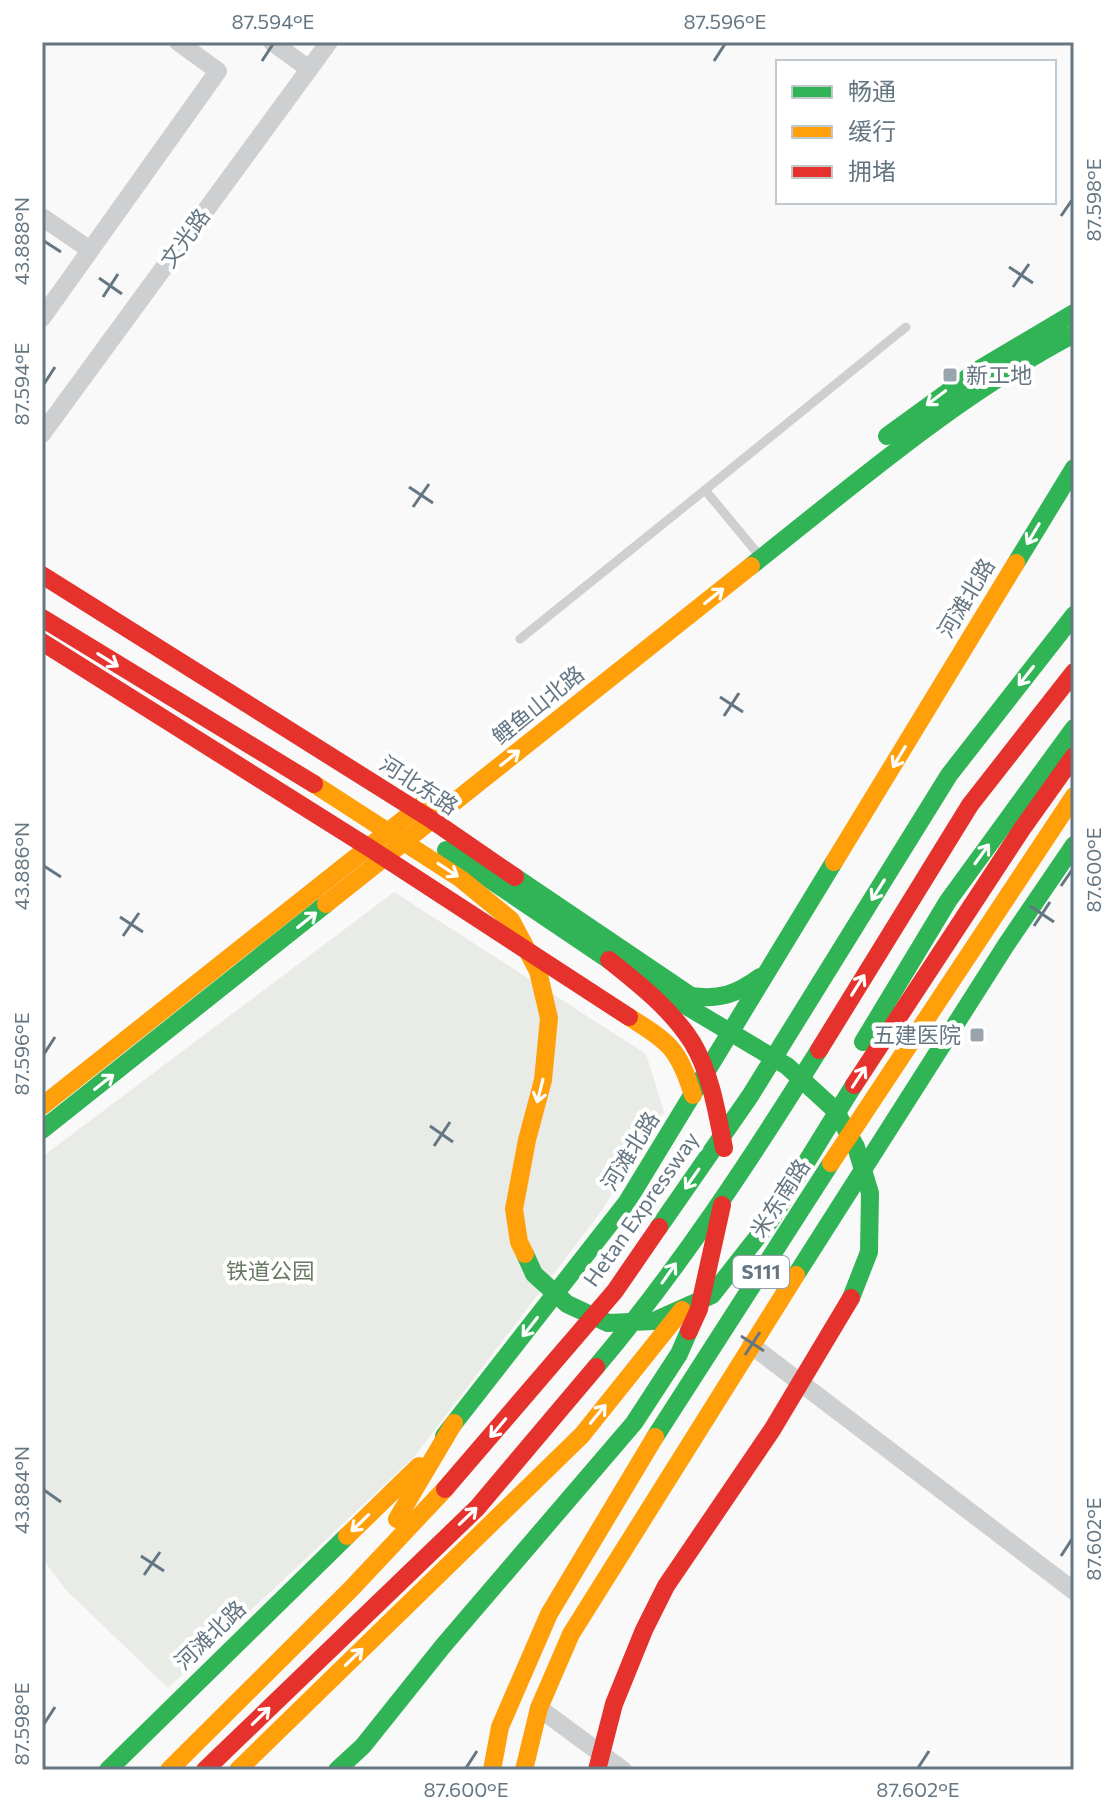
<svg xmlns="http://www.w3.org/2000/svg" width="1116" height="1812" font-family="Commissioner,'Noto Sans SC',sans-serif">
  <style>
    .green { fill: #e8ebe6 }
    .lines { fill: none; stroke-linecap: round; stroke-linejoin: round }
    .lane { stroke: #cecfd0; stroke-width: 9 }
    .street { stroke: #cecfd0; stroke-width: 18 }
    .fast { stroke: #30b455; stroke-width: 18 }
    .slow { stroke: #ff9f0a; stroke-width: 18 }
    .jam { stroke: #e5322d; stroke-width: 18 }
    .oneway { stroke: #fff }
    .ticks { fill: none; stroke: #657683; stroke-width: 3 }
    .poi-dot { fill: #99a4ac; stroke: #fff; stroke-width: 3 }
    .labels { text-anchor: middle; stroke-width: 8; stroke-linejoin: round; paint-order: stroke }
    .shield { fill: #fff; stroke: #939fa8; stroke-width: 2 }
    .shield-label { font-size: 20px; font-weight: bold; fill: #657683 }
    .street-label { font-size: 22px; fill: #657683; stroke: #fff }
    .poi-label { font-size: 22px; fill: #657683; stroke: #fff; text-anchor: start }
    .park-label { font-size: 22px; fill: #687a64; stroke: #fff }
    .neatline { fill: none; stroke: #657683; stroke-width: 3 }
    .ticks-label { font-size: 20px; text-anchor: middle; fill: #657683 }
  </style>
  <rect width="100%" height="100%" fill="#f9f9f9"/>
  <path class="green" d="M394,892L646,1054L664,1112L600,1213L414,1457L168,1688L66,1590L42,1558V1157Z"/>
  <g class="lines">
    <g class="lane">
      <path d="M759,555L705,490L906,327"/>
      <path d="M520,639L705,490"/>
    </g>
    <g class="street">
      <path d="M272,42L309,69"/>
      <path d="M42,217L90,250"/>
      <path d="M42,318L218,71L178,42"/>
      <path d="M42,434L329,42"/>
      <path d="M751,1345L1074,1591"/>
      <path d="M539,1708L623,1770"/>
    </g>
    <g class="fast">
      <path d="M887,436L978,370L1074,313"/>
      <path d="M1016,563L1074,468"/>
      <path d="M751,566C855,484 956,396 1074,334"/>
      <path d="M446,850L609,960L787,1066L835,1110L856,1147L870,1193L869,1252L851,1298"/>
      <path d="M515,877L691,996C720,1000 737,994 760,977"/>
      <path d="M863,1042L948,901L1074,728"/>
      <path d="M42,1130L326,904"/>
      <path d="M659,1227L750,1096L949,775L1074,615"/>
      <path d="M525,1254L534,1274L567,1304L608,1323L654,1321L712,1295L770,1221L854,1085"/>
      <path d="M796,1275L1006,945L1074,845"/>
      <path d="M596,1367C679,1269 751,1159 819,1050"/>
      <path d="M444,1436L627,1202L834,862"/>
      <path d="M655,1437L831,1163"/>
      <path d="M108,1770L347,1536"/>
      <path d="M337,1770L363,1746L443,1646L634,1423L679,1354L689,1331"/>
    </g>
    <g class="slow">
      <path d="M314,784L461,879L511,920L538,971L549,1018L543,1080L527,1140L514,1209L519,1242L525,1254"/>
      <path d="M834,862L1016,563"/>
      <path d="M326,904L751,566"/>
      <path d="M629,1017C670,1043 678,1048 693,1095"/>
      <path d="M42,1106L433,796"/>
      <path d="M831,1163L1074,796"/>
      <path d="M397,1519L454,1423"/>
      <path d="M347,1536L419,1466"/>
      <path d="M169,1770L351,1589L445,1489"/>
      <path d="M238,1770L582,1435L682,1310"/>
      <path d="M492,1770L500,1727L549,1614L655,1437"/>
      <path d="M524,1770L539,1708L571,1634L796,1275"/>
    </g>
    <g class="jam">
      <path d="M42,575L432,820L515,877"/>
      <path d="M42,618L314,784"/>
      <path d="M42,642L368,847L629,1017"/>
      <path d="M609,960C639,984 671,1009 692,1042C711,1073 717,1113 724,1148"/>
      <path d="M819,1050L970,805L1074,672"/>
      <path d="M854,1085L1022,829L1074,756"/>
      <path d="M689,1331L699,1309L722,1205"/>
      <path d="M445,1489L615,1291L659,1227"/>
      <path d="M205,1770L477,1508L596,1367"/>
      <path d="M597,1770L614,1704L644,1630L666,1586L772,1430L851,1298"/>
    </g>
  </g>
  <defs><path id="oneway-shaft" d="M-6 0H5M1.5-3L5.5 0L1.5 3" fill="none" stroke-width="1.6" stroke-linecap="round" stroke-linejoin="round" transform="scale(2)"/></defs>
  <g class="oneway">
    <use href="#oneway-shaft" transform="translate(936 398) rotate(143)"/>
    <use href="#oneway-shaft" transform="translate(1033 534) rotate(121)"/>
    <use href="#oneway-shaft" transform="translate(714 596) rotate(-39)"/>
    <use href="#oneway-shaft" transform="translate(108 660) rotate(32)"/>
    <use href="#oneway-shaft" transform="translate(1026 676) rotate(128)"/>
    <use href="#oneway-shaft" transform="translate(899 757) rotate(121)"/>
    <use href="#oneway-shaft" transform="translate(510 758) rotate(-39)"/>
    <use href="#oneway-shaft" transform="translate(982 854) rotate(-54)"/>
    <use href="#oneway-shaft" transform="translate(448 870) rotate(33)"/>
    <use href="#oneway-shaft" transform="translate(878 890) rotate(122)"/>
    <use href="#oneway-shaft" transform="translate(307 920) rotate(-39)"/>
    <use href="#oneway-shaft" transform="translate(858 985) rotate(-58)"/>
    <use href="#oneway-shaft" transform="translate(859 1077) rotate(-57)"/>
    <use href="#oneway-shaft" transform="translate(104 1082) rotate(-38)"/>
    <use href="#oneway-shaft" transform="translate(540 1091) rotate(104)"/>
    <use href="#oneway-shaft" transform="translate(692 1179) rotate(125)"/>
    <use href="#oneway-shaft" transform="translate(669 1273) rotate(-55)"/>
    <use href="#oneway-shaft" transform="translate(530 1327) rotate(128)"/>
    <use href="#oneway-shaft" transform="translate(598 1414) rotate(-51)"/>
    <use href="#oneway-shaft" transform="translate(498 1428) rotate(130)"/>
    <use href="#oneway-shaft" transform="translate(468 1516) rotate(-44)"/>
    <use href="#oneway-shaft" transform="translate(360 1523) rotate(136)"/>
    <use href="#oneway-shaft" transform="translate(354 1657) rotate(-44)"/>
    <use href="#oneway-shaft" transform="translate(261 1716) rotate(-44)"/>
  </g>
  <path class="ticks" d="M262,61L273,44M714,61L725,44M1061,216L1072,200M44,241L61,252M1009,267L1033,283M99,278L122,294M1013,287L1029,264M103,297L118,274M44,384L55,367M409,487L433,503M413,507L429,484M720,697L743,712M724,716L739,693M44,866L61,877M1061,886L1072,870M1030,906L1054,922M120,917L143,932M1034,926L1050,902M123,936L139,913M44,1054L55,1037M430,1126L453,1142M434,1146L450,1122M741,1336L764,1351M745,1355L760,1332M44,1490L61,1502M141,1556L164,1571M1061,1556L1072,1539M144,1575L160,1552M44,1724L55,1707M466,1768L477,1751M918,1768L929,1751"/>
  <g class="poi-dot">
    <rect x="942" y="367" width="16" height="16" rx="4"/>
    <rect x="969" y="1027" width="16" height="16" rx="4"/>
  </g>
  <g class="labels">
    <rect class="shield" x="733" y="1256" width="56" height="32" rx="6"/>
    <g class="shield-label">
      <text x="761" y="1279">S111</text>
    </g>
    <g class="street-label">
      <text transform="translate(185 238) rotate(-54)" y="8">文光路</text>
      <text transform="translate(966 598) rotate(-59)" y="8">河滩北路</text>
      <text transform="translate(538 705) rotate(-39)" y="8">鲤鱼山北路</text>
      <text transform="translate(419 785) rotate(33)" y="8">河北东路</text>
      <text transform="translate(630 1151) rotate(-58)" y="8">河滩北路</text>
      <text transform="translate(780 1198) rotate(-57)" y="8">米东南路</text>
      <text transform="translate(641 1209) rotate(-55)" y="8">Hetan Expressway</text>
      <text transform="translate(210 1635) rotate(-44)" y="8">河滩北路</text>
    </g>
    <g class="poi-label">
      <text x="966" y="383">新工地</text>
      <text x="961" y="1043" text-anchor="end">五建医院</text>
    </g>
    <g class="park-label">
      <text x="270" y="1279">铁道公园</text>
    </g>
  </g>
  <rect width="1116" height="1812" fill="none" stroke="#ffffff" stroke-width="88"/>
  <rect x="776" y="60" width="280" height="144" fill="#ffffff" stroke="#c1c8cd" stroke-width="2"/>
  <rect x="792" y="86" width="40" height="12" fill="#30b455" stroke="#c1c8cd" stroke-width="2"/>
  <text x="848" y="100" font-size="24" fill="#657683">畅通</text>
  <rect x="792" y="126" width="40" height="12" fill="#ff9f0a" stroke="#c1c8cd" stroke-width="2"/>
  <text x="848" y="140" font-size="24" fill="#657683">缓行</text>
  <rect x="792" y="166" width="40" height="12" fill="#e5322d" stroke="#c1c8cd" stroke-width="2"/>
  <text x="848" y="180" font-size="24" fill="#657683">拥堵</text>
  <rect x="44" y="44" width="1028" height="1724" class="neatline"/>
  <g class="ticks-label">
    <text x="273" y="29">87.594°E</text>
    <text x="725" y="29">87.596°E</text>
    <text transform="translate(1094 200) rotate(-90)" y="7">87.598°E</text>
    <text transform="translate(22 241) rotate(-90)" y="7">43.888°N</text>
    <text transform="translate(22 384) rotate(-90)" y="7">87.594°E</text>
    <text transform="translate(22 866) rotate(-90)" y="7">43.886°N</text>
    <text transform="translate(1094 870) rotate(-90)" y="7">87.600°E</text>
    <text transform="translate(22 1054) rotate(-90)" y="7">87.596°E</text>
    <text transform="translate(22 1490) rotate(-90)" y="7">43.884°N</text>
    <text transform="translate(1094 1539) rotate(-90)" y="7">87.602°E</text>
    <text transform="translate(22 1724) rotate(-90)" y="7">87.598°E</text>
    <text x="466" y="1797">87.600°E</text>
    <text x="918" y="1797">87.602°E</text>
  </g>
</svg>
